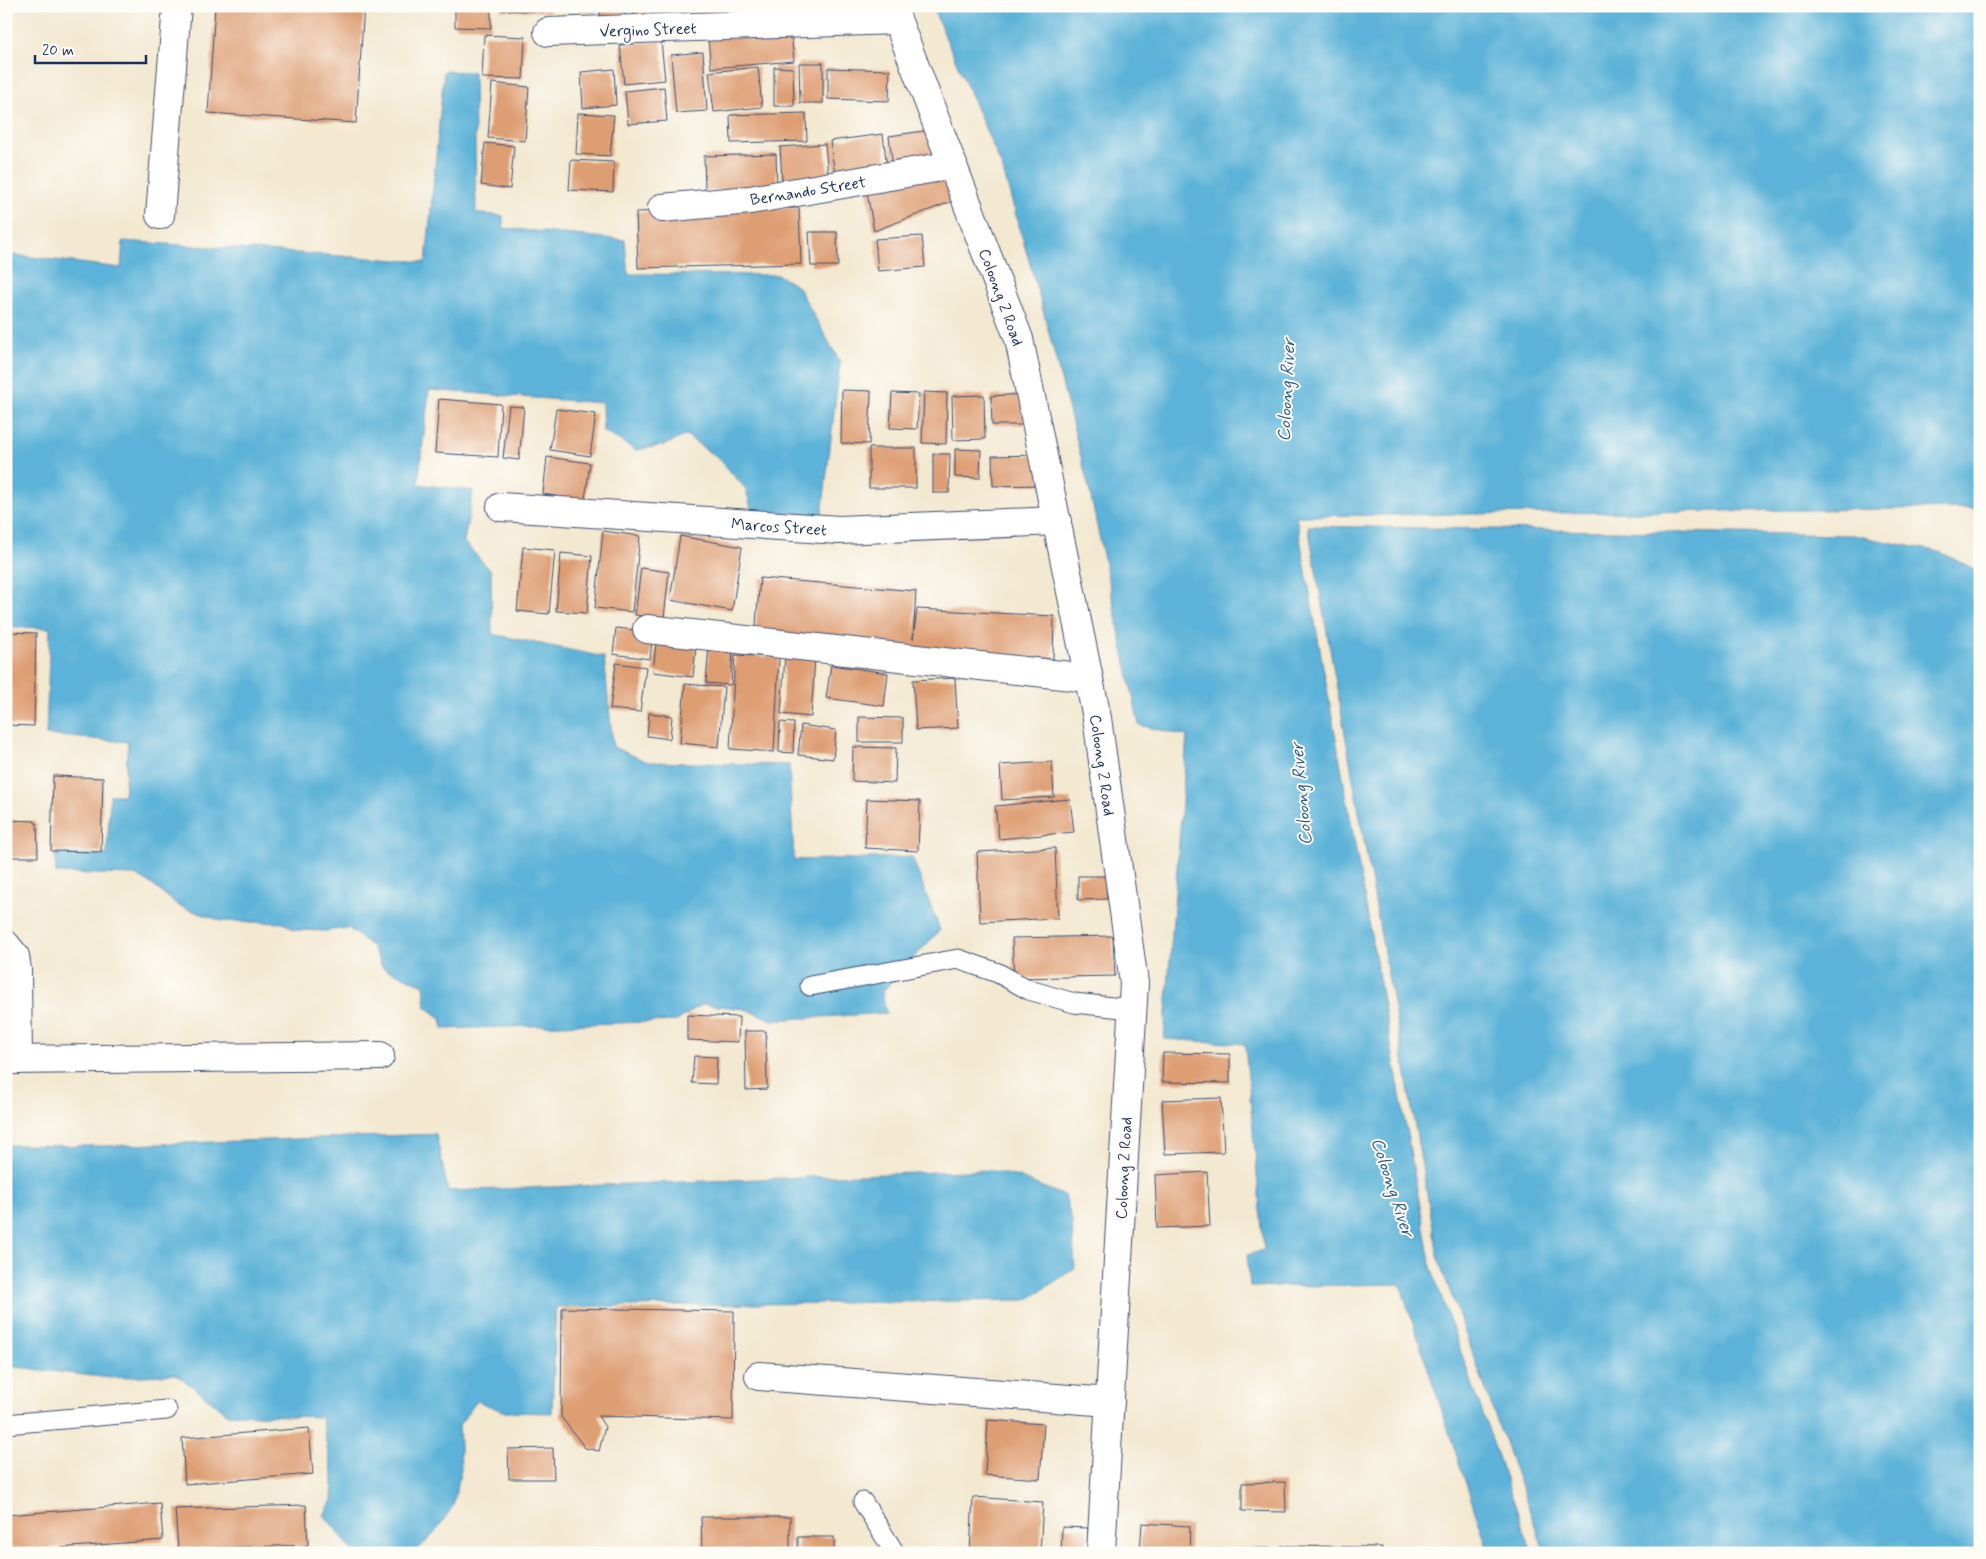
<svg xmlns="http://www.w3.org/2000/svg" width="1986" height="1559" font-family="Mynerve,sans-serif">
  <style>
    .water { fill: #5bb2d8; stroke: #3b709b }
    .building { fill: #de9e73 }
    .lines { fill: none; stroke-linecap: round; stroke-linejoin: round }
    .lane-casing { stroke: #3b4b6f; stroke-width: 21 }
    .street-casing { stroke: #3b4b6f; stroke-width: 30 }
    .lane { stroke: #fff; stroke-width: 19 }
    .street { stroke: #fff; stroke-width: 28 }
    .labels { text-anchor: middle; stroke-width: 4; stroke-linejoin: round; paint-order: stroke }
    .street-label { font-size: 16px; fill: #1b2f5e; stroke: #fdfcf7 }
    .water-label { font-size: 18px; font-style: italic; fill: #315d89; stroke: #fdfcf7 }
  </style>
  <rect width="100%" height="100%" fill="#fdfcf7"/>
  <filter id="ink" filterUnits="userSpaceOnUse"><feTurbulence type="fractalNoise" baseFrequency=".02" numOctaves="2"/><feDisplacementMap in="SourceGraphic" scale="10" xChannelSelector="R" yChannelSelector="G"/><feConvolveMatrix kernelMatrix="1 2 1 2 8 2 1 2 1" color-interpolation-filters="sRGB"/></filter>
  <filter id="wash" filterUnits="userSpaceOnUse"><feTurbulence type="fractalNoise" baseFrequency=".0096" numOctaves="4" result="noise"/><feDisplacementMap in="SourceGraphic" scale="20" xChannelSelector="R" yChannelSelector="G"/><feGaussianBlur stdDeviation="1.12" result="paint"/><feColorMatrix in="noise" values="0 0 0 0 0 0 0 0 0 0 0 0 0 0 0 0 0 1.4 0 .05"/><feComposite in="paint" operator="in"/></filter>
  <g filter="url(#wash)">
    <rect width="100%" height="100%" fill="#f3e8d0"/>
    <g class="water">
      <path d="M932,6H1980V508L1296,516L1431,1267L1532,1553H1489L1400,1284L1250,1287L1247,1255L1264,1250L1245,1044L1164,1039L1187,736L1139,725L1089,488L1042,306L1002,167Z"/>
      <path d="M444,71L474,72L476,213L503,216V228L625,240L628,274L778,275L798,287L840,362L822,514L752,512L746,489L720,460L686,435L665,445L636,450L603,431L602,403L429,390L418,484L473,491L464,542L491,571L492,634L604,657L613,747L648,762L789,765L794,860L912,857L940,930L882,992L886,1013L772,1020L745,1009L702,1004L677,1021L443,1029L441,1018L426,1007L424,985L383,968L372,946L348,928L325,931L294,930L284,923L222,921L179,906L151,884L135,875L56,873L55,854L107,855L110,795H124L128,742L46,735L50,628L6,627V254L121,268L123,241L426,262Z"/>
      <path d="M1308,526L1853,535L1940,552L1980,572V1553H1545L1439,1261Z"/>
      <path d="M436,1134L448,1191L990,1170L1018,1177L1065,1196L1072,1222L1075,1268L1027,1300L556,1307L552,1413L505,1412L477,1401L459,1425L461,1470L453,1506L434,1534L414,1553H355L324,1515L332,1500L333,1477L321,1417L228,1414L176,1374L110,1378L6,1366V1145L101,1146Z"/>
    </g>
    <g id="blocks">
      <g class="building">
        <path d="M215,6H364L356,123L208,113Z"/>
        <path d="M455,6H491V28L455,27Z"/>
        <path d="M501,6H550V12L501,10Z"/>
        <path d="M580,6H595L594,12L579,11Z"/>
        <path d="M600,6H626L625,23H600Z"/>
        <path d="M633,6H678L679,21L634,25Z"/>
        <path d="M698,6H749L750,20L699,24Z"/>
        <path d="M788,6H814L815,16L789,18Z"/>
        <path d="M824,6H866L867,11L825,16Z"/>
        <path d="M791,33L794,61L711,68L708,39Z"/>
        <path d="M484,35L525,37L523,79L482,78Z"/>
        <path d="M661,41L665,80L624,84L620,45Z"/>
        <path d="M703,52L707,111L676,113L671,55Z"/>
        <path d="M799,63H823V103H800Z"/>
        <path d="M758,67L762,107L714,112L709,72Z"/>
        <path d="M774,67L793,68L794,106H774Z"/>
        <path d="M828,68L890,70L889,101L828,99Z"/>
        <path d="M614,69L616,105L583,108L581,72Z"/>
        <path d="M492,83L529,87L525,141L488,138Z"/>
        <path d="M664,87L667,121L628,124L625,91Z"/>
        <path d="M578,113L614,115L610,156L576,154Z"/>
        <path d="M806,113L807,141L731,143L730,115Z"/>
        <path d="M931,130L935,162L893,168L889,136Z"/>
        <path d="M883,134L887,168L835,175L830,141Z"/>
        <path d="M485,143L514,146L510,189L481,185Z"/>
        <path d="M825,144L828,176L782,180L780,147Z"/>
        <path d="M776,154L777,190L705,191L704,156Z"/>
        <path d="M571,160L614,162L613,192L569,190Z"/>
        <path d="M950,175L953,201L874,231L866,187Z"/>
        <path d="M799,208L801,264L638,268L636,212Z"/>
        <path d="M809,232H837L838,266H811Z"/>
        <path d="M922,236L925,267L878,271L875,239Z"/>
        <path d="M842,390L871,391L869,444L841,443Z"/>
        <path d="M924,392L947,393L946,444L922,443Z"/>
        <path d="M892,393L919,394L917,429L890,428Z"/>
        <path d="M1024,394L1025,425H992L991,396Z"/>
        <path d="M984,395L985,439L953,440L952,396Z"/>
        <path d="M439,399L501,404L498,457L435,453Z"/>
        <path d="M509,406L524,407L519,460L503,458Z"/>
        <path d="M556,409L596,414L590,456L550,450Z"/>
        <rect x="869" y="448" width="47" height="40"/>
        <path d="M955,449L981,450L980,478L955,477Z"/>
        <path d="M933,454H950L949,493H933Z"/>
        <path d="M1039,455L1040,485L993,486L992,456Z"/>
        <path d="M547,457L590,463L585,500L543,494Z"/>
        <path d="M603,531L640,536L632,612L595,608Z"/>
        <path d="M680,536L742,547L732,611L670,600Z"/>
        <path d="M523,547L555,550L549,614L517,611Z"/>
        <path d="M561,553L592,556L587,613L556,611Z"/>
        <path d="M641,568L669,572L664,618L635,615Z"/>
        <path d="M760,578L916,591L913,639L917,609L1054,616L1053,659L755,636Z"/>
        <path d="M616,628L653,632L650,659L613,654Z"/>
        <path d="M6,632L36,633L34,726L6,725Z"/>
        <path d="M657,633L697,638L693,677L653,672Z"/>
        <path d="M709,646L733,648L731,685L706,683Z"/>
        <path d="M735,655L779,657L774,752L730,749Z"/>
        <path d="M785,656L815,658L811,717L781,714Z"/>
        <path d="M616,663L646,667L640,712L610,709Z"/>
        <path d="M831,665L888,673L884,706L826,698Z"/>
        <path d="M955,678L958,728L916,730L913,680Z"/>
        <path d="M685,684L724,687L719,747L680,743Z"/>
        <path d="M649,713L672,716L670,739L647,736Z"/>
        <path d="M859,717L903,718V742H859Z"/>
        <path d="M780,722L794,723L793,753L779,752Z"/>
        <path d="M801,725L836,730L833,759L798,755Z"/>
        <path d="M853,747L896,748L895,783L852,781Z"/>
        <path d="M1052,762L1054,797L1002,800L1000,765Z"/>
        <path d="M53,776L103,778L101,852L51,851Z"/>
        <path d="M867,799L920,801L918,851L865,848Z"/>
        <path d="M1070,799L1074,832L999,839L995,806Z"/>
        <path d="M6,820L35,821V823H37L38,857H6Z"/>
        <path d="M1055,848L1058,918L980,922L977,852Z"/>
        <path d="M1078,876H1106L1107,899L1078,900Z"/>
        <path d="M1113,936L1115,976L1014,978L1012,938Z"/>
        <path d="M687,1015L739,1017L738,1042L687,1040Z"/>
        <path d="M745,1031H766L767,1089L746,1090Z"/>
        <path d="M1163,1053L1230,1054V1083L1162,1082Z"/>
        <path d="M694,1056L717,1057L716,1084L692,1083Z"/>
        <path d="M1221,1098L1224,1152L1165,1154L1162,1100Z"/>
        <path d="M1207,1172L1210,1226L1157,1228L1155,1175Z"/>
        <path d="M562,1308L734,1311L733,1420L598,1416L605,1427L599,1451L585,1448L561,1417Z"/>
        <path d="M988,1420L1044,1424L1040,1479L985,1475Z"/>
        <path d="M309,1428L313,1474L185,1484L182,1438Z"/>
        <path d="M553,1448L554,1479H509L508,1449Z"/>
        <path d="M1285,1482L1286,1512L1242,1511V1483Z"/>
        <path d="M973,1497L1043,1502L1040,1553H970Z"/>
        <path d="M160,1503L163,1540L6,1552V1515Z"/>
        <path d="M306,1505L308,1545L178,1549L175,1509Z"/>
        <path d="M701,1517H790V1553H702Z"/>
        <path d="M1142,1523L1190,1526L1189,1553L1140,1552Z"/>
        <path d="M1062,1527L1088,1528L1087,1553H1061Z"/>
        <rect x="798" y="1537" width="36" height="16"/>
        <path d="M1281,1546L1382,1547V1553H1281Z"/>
        <path d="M882,1548V1553H836V1550Z"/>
        <path d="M1275,1548V1553H1209V1549Z"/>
      </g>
    </g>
  </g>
  <g filter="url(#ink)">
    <use href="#blocks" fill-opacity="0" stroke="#3b4b6f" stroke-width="1"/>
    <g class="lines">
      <g class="lane-casing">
        <g id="lane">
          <path d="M810,986L958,959L998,973L1029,990L1074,1003L1132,1009"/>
          <path d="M6,1424L167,1410"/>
          <path d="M863,1502L895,1553"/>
        </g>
      </g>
      <g class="street-casing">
        <g id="street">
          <path d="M892,6L1019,339L1097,718L1134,983L1101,1553"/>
          <path d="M548,32L897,20"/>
          <path d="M662,208L750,200L953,165"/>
          <path d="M160,215L177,6"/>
          <path d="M501,507L839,530L1057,521"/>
          <path d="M647,629L1089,678"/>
          <path d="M6,945L15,956L17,970L18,1060"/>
          <path d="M6,1060L380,1056"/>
          <path d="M759,1376L1110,1402"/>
        </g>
      </g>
      <use href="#lane" class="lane"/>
      <use href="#street" class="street"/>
    </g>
  </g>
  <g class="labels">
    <g class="street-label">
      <text transform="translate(648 29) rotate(-2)" y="6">Vergino Street</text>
      <text transform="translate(808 190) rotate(-9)" y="6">Bernando Street</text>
      <text transform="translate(1002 297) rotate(70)" y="6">Coloong 2 Road</text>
      <text transform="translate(779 526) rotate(4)" y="6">Marcos Street</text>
      <text transform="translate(1103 765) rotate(82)" y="6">Coloong 2 Road</text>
      <text transform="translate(1123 1168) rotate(-87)" y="6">Coloong 2 Road</text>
    </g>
    <g class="water-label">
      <text transform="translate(1286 390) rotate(-87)" y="6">Coloong River</text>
      <text transform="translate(1301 794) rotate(-95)" y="6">Coloong River</text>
      <text transform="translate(1393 1187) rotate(72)" y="6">Coloong River</text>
    </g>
  </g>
  <rect width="1986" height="1559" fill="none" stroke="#fdfcf7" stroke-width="25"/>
  <path d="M35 55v8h111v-8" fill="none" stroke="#1b2f5e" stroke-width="2.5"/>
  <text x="42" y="55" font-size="15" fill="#1b2f5e" stroke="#fdfcf7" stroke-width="4" paint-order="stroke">20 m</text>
</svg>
